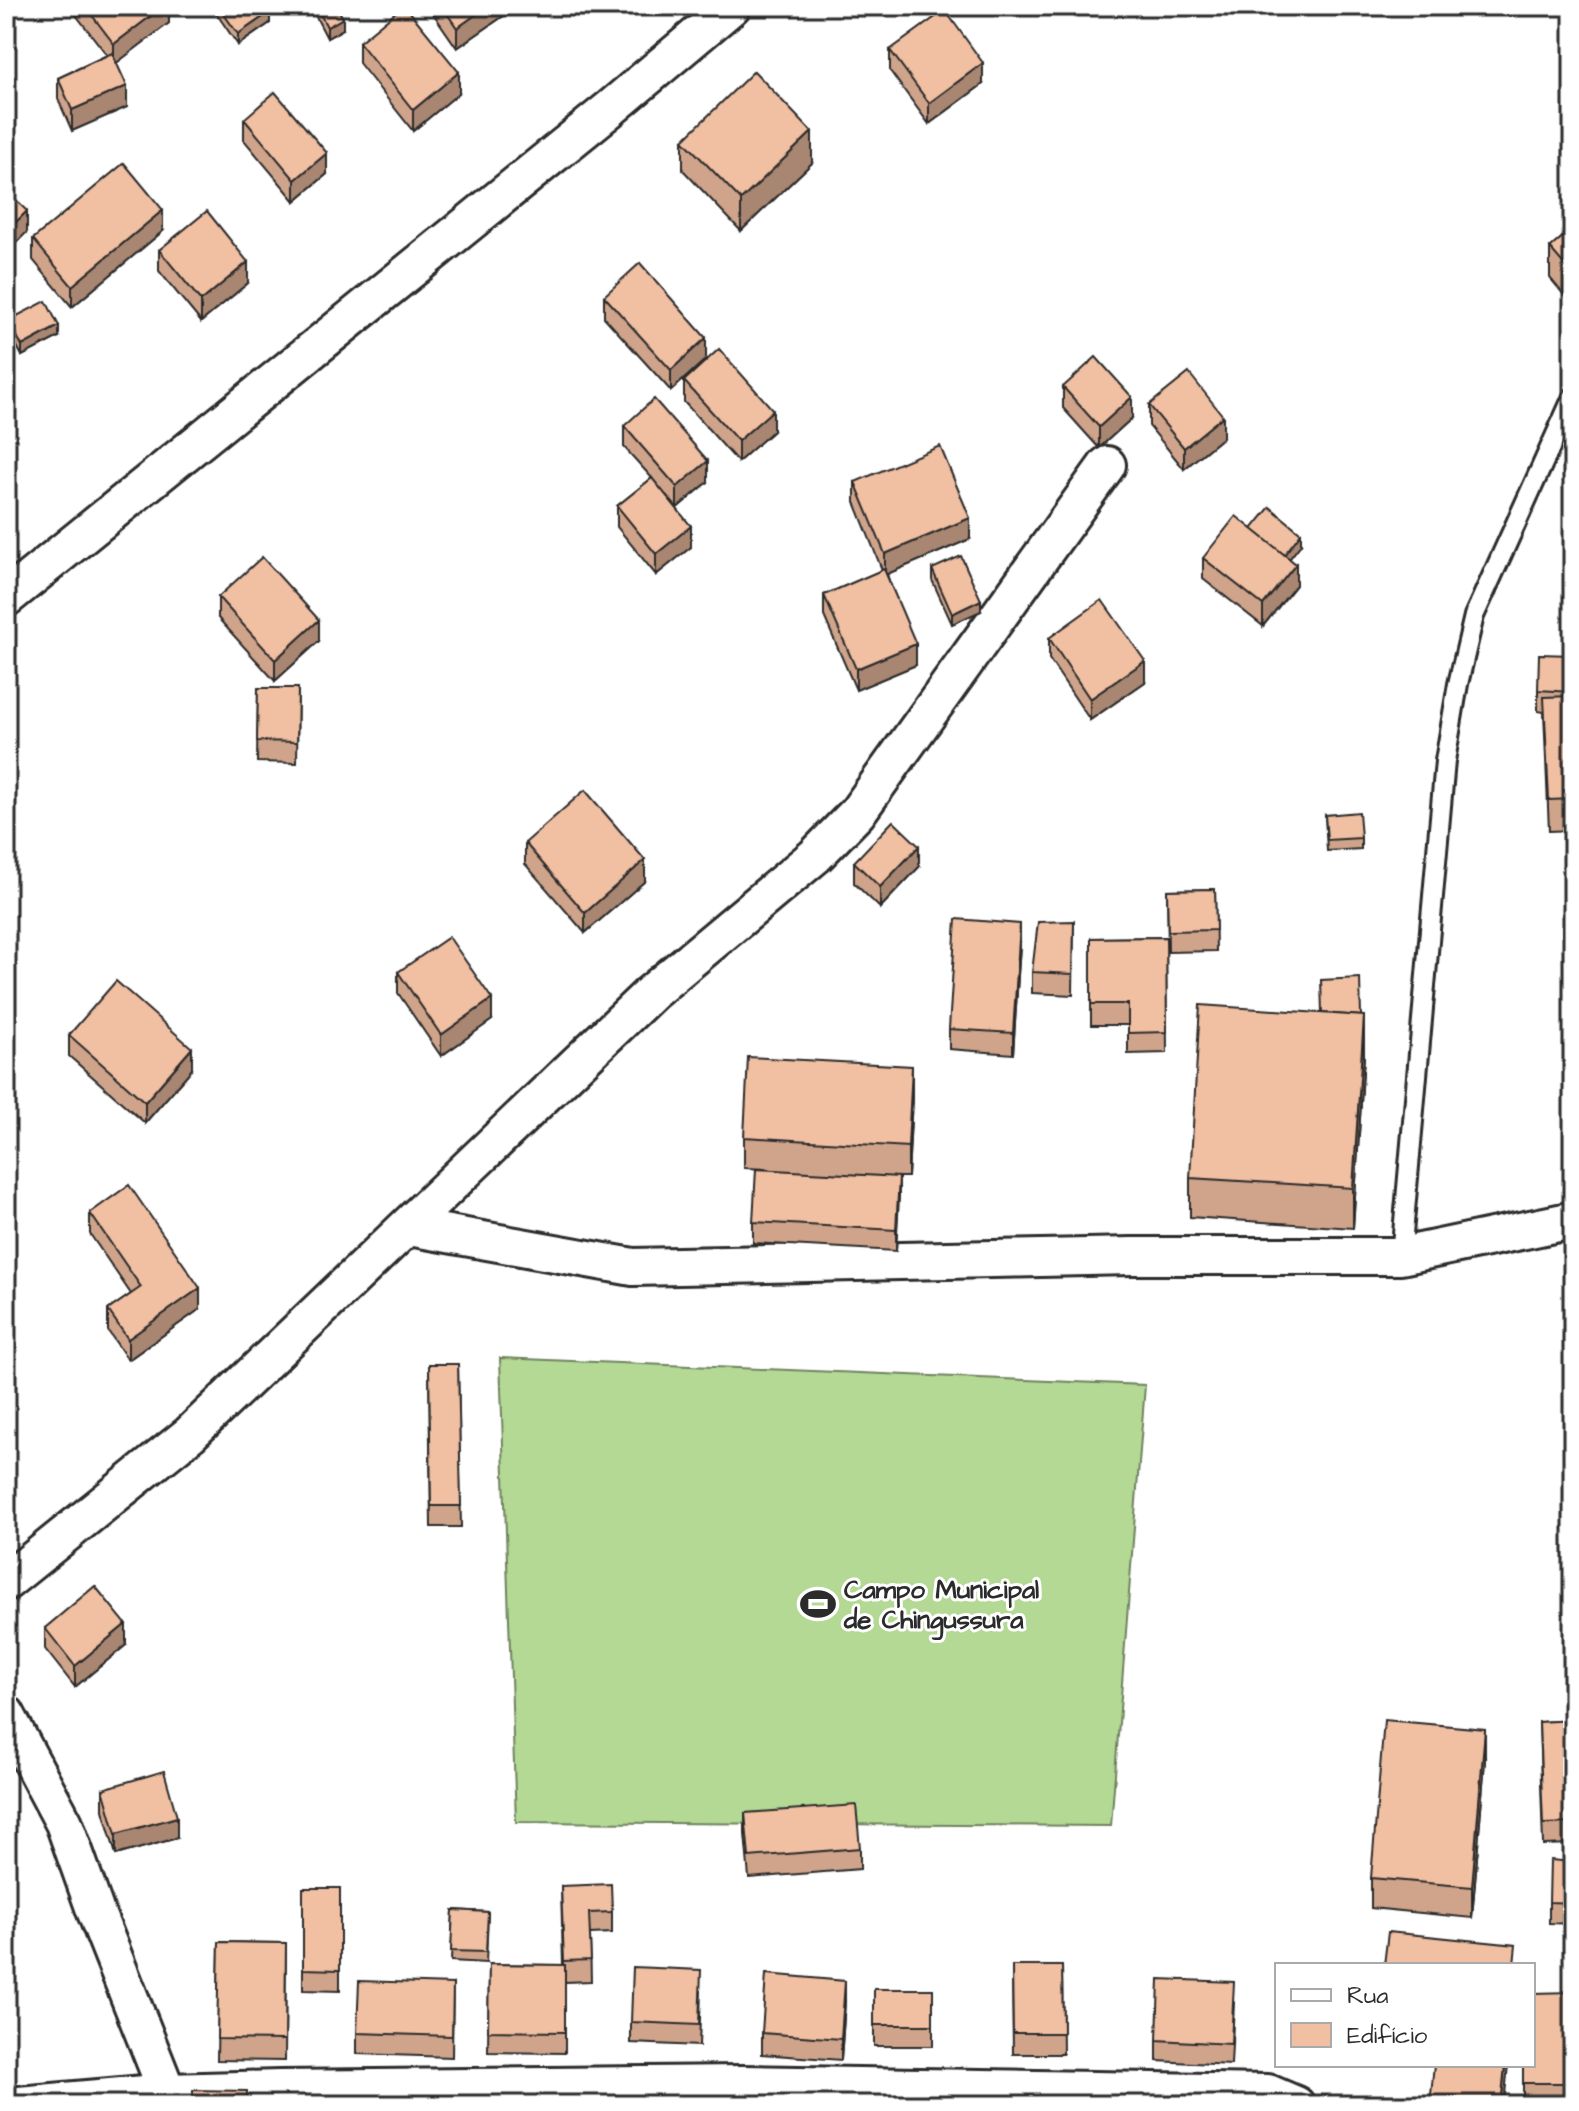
<svg xmlns="http://www.w3.org/2000/svg" width="1579" height="2111" font-family="'Architects Daughter',sans-serif">
  <style>
    .pitch { fill: #b4d994; stroke: #708260; stroke-width: 2 }
    .lines { fill: none; stroke-linecap: round; stroke-linejoin: round }
    .lane-casing { stroke: #2b2b2b; stroke-width: 24 }
    .street-casing { stroke: #2b2b2b; stroke-width: 42 }
    .lane { stroke: #fff; stroke-width: 18 }
    .street { stroke: #fff; stroke-width: 36 }
    .wall { fill: #cfa48b; stroke: #2b2b2b; stroke-width: 2 }
    .shaded-wall { fill: #a98671; stroke: #2b2b2b; stroke-width: 2 }
    .building { fill: #f1bfa2; stroke: #2b2b2b; stroke-width: 2 }
    .labels { text-anchor: middle; stroke-width: 6; stroke-linejoin: round; paint-order: stroke }
    .poi-label { font-size: 26px; font-weight: bold; fill: #2b2b2b; stroke: #fff; text-anchor: start }
  </style>
  <rect width="100%" height="100%" fill="#fff"/>
  <filter id="ink" filterUnits="userSpaceOnUse"><feTurbulence type="fractalNoise" baseFrequency=".0125" numOctaves="2"/><feDisplacementMap in="SourceGraphic" scale="16" xChannelSelector="R" yChannelSelector="G"/><feConvolveMatrix kernelMatrix="1 2 1 2 8 2 1 2 1" color-interpolation-filters="sRGB"/></filter>
  <g filter="url(#ink)">
    <path class="pitch" d="M500,1358L1145,1385L1111,1826L516,1822Z"/>
    <g class="lines">
      <g class="lane-casing">
        <path id="lane" d="M1401,1256L1445,761L1458,684L1474,616L1573,397"/>
      </g>
      <g class="street-casing">
        <g id="street">
          <path d="M6,598L611,108L732,6"/>
          <path d="M409,1227L633,1267L1132,1256H1401L1573,1220"/>
          <path d="M6,1582L190,1434L651,993L815,856L857,813L1107,465"/>
          <path d="M6,1714L64,1823L95,1910L167,2092L166,2105"/>
          <path d="M19,2105L167,2092L279,2089L742,2084L1268,2093L1296,2105"/>
        </g>
      </g>
      <use href="#lane" class="lane"/>
      <use href="#street" class="street"/>
    </g>
    <g class="wall">
      <path d="M69,6H169V23L116,63L127,107L72,131L58,99V78L107,55Z"/>
      <path d="M214,6H266L270,23L238,45L214,10Z"/>
      <path d="M316,6L343,29L327,38L316,17Z"/>
      <path d="M428,6H518L457,48Z"/>
      <path d="M1193,6H1211L1201,15Z"/>
      <path d="M359,42L459,93L413,131L359,63Z"/>
      <path d="M890,50L983,84L929,124L890,71Z"/>
      <path d="M244,119L327,174L295,201L244,140Z"/>
      <path d="M683,140L812,163L741,231L683,170Z"/>
      <path d="M1573,228V306L1550,278V248Z"/>
      <path d="M163,231L72,307L33,260V239Z"/>
      <path d="M159,250L248,283L201,322L159,271Z"/>
      <path d="M604,296L706,359L671,391L604,317Z"/>
      <path d="M9,320L59,337L22,356L9,331Z"/>
      <path d="M684,381L773,431L738,462L684,402Z"/>
      <path d="M1063,387L1132,418L1099,448L1063,408Z"/>
      <path d="M1149,405L1223,437L1184,469L1149,426Z"/>
      <path d="M624,426L708,482L677,508L666,495L691,547L656,575L617,527V506L652,478L624,447Z"/>
      <path d="M855,482L970,539L887,574L916,665L856,690L824,616V595L882,570L855,502Z"/>
      <path d="M1252,529L1301,544L1289,559L1296,585L1263,626L1203,579V558Z"/>
      <path d="M932,569L981,611L952,624L932,580Z"/>
      <path d="M218,597L319,641L275,681L218,618Z"/>
      <path d="M1049,638L1145,682L1090,720L1049,659Z"/>
      <path d="M1573,655V830L1549,831L1544,712L1538,711V690Z"/>
      <path d="M258,688H298L297,763L257,762Z"/>
      <path d="M1325,815L1361,838V849L1327,851Z"/>
      <path d="M525,843L645,881L585,933L525,864Z"/>
      <path d="M854,862L919,867L880,908L854,883Z"/>
      <path d="M1215,889L1216,951L1168,952L1167,890Z"/>
      <path d="M1074,921L1073,995L1032,993V972Z"/>
      <path d="M1166,937L1167,1053L1128,1054V1025H1091V938Z"/>
      <path d="M1020,944L1013,1054L949,1049V1029Z"/>
      <path d="M398,972L492,1020L441,1056L398,993Z"/>
      <path d="M69,1035L192,1069L145,1123L69,1056Z"/>
      <path d="M1364,1056L1353,1228L1190,1217V1178Z"/>
      <path d="M912,1097L908,1177H899L896,1251L753,1243V1222L768,1169L744,1168V1137Z"/>
      <path d="M90,1213L200,1309L128,1360L108,1331V1310L131,1294L90,1234Z"/>
      <path d="M429,1364H458L461,1527H431Z"/>
      <path d="M45,1628L126,1645L75,1687L45,1649Z"/>
      <path d="M1573,1720V1844L1543,1845L1539,1722Z"/>
      <path d="M1485,1760L1472,1918L1371,1908V1878Z"/>
      <path d="M103,1789L177,1838L116,1855L103,1810Z"/>
      <path d="M745,1813L860,1848V1869L749,1878L745,1834Z"/>
      <path d="M1573,1862V1924L1549,1923V1902Z"/>
      <path d="M561,1886L612,1912V1933L590,1934L591,1981L565,1982V2053L488,2052L489,1964L563,1965Z"/>
      <path d="M303,1888H340V1991L303,1990Z"/>
      <path d="M453,1910L488,1912L486,1963L451,1961Z"/>
      <path d="M219,1942L286,1943L285,2061L217,2060Z"/>
      <path d="M1012,1966H1062L1063,2054H1013Z"/>
      <path d="M453,1984L452,2057L357,2054V2033Z"/>
      <rect x="874" y="1989" width="59" height="57"/>
      <path d="M701,1991L699,2046L631,2043V2022Z"/>
      <path d="M1573,1992V2104H1523V2065Z"/>
      <path d="M845,2002L841,2060L762,2054V2033Z"/>
      <path d="M1234,2003L1231,2065L1157,2061V2040Z"/>
    </g>
    <g class="shaded-wall">
      <path d="M164,6H169V23L114,65V44Z"/>
      <path d="M488,6H518L457,48V28Z"/>
      <path d="M559,6H567L559,13Z"/>
      <path d="M1201,6H1211L1201,15Z"/>
      <path d="M270,12V23L238,45V34Z"/>
      <path d="M343,18V29L327,38V27Z"/>
      <path d="M983,63V84L929,124V103Z"/>
      <path d="M459,72V93L413,131V110Z"/>
      <path d="M127,86V107L72,131V110Z"/>
      <path d="M812,132V163L741,231V200Z"/>
      <path d="M327,153V174L295,201V180Z"/>
      <path d="M163,210V231L72,307V286Z"/>
      <path d="M27,211V232L6,253V232Z"/>
      <path d="M248,262V283L201,322V301Z"/>
      <path d="M59,326V337L22,356V346Z"/>
      <path d="M706,338V359L671,391V370Z"/>
      <path d="M1132,397V418L1099,448V427Z"/>
      <path d="M773,410V431L738,462V441Z"/>
      <path d="M1223,416V437L1184,469V448Z"/>
      <path d="M708,461V482L677,508V487Z"/>
      <path d="M970,518V539L885,575V554Z"/>
      <path d="M691,526V547L656,575V554Z"/>
      <path d="M1301,533V544L1283,567V556Z"/>
      <path d="M1296,564V585L1263,626V605Z"/>
      <path d="M981,600V611L952,624V614Z"/>
      <path d="M319,620V641L275,681V660Z"/>
      <path d="M916,644V665L856,690V669Z"/>
      <path d="M1145,661V682L1090,720V699Z"/>
      <path d="M919,846V867L880,908V887Z"/>
      <path d="M645,860V881L585,933V913Z"/>
      <path d="M1020,924V944L1013,1054V1033Z"/>
      <path d="M492,999V1020L441,1056V1035Z"/>
      <path d="M1364,1016V1056L1353,1228V1188Z"/>
      <path d="M192,1048V1069L145,1123V1102Z"/>
      <path d="M912,1066V1097L908,1177V1147Z"/>
      <path d="M899,1177V1198L896,1251V1230Z"/>
      <path d="M200,1288V1309L128,1360V1339Z"/>
      <path d="M126,1624V1645L75,1687V1666Z"/>
      <path d="M1485,1729V1760L1472,1918V1887Z"/>
      <path d="M177,1817V1838L116,1855V1834Z"/>
      <path d="M845,1981V2002L841,2060V2039Z"/>
      <path d="M1505,2065H1508L1504,2105H1501Z"/>
    </g>
    <g class="building">
      <path d="M85,6H164L114,44Z"/>
      <path d="M218,6H266L270,12L238,34Z"/>
      <path d="M316,6H336L343,18L327,27Z"/>
      <path d="M403,6H405L459,72L413,110L359,42Z"/>
      <path d="M442,6H488L457,28Z"/>
      <path d="M945,10L983,63L929,103L890,50Z"/>
      <path d="M112,53L127,86L72,110L58,78Z"/>
      <path d="M754,71L812,132L741,200L683,140Z"/>
      <path d="M275,92L327,153L295,180L244,119Z"/>
      <path d="M124,163L163,210L72,286L33,239Z"/>
      <path d="M6,191L27,211L6,232Z"/>
      <path d="M207,211L248,262L201,301L159,250Z"/>
      <path d="M1573,228V275L1550,248Z"/>
      <path d="M640,263L706,338L671,370L604,296Z"/>
      <path d="M46,301L59,326L22,346L9,320Z"/>
      <path d="M719,349L773,410L738,441L684,381Z"/>
      <path d="M1096,357L1132,397L1099,427L1063,387Z"/>
      <path d="M1189,373L1223,416L1184,448L1149,405Z"/>
      <path d="M654,399L708,461L677,487L624,426Z"/>
      <path d="M940,446L970,518L885,554L855,482Z"/>
      <path d="M652,478L691,526L656,554L617,506Z"/>
      <path d="M1270,507L1301,533L1284,555L1252,529Z"/>
      <path d="M1236,516L1296,564L1263,605L1203,558Z"/>
      <path d="M961,556L981,600L952,614L932,569Z"/>
      <path d="M262,557L319,620L275,660L218,597Z"/>
      <path d="M884,569L916,644L856,669L824,595Z"/>
      <path d="M1102,600L1145,661L1090,699L1049,638Z"/>
      <path d="M1539,654L1573,655V692L1538,690Z"/>
      <path d="M258,688H298L297,742L257,741Z"/>
      <path d="M1573,696V799L1549,800L1544,697Z"/>
      <path d="M585,790L645,860L585,913L525,843Z"/>
      <path d="M1359,812L1361,838L1327,840L1325,815Z"/>
      <path d="M893,821L919,846L880,887L854,862Z"/>
      <path d="M1215,889L1216,930L1168,931L1167,890Z"/>
      <path d="M956,919L1020,924L1013,1033L949,1029Z"/>
      <path d="M1074,921L1073,974L1032,972L1038,922Z"/>
      <path d="M449,937L492,999L441,1035L398,972Z"/>
      <path d="M1166,937L1167,1032L1128,1033V1004H1091V938Z"/>
      <path d="M1360,978L1361,1016L1322,1013L1321,980Z"/>
      <path d="M116,981L192,1048L145,1102L69,1035Z"/>
      <path d="M1200,1005L1364,1016L1353,1188L1190,1178Z"/>
      <path d="M748,1057L912,1066L908,1147L744,1137Z"/>
      <path d="M756,1169L899,1177L896,1230L753,1222Z"/>
      <path d="M129,1185L200,1288L128,1339L108,1310L141,1287L90,1213Z"/>
      <path d="M429,1364H458L461,1506H431Z"/>
      <path d="M95,1586L126,1624L75,1666L45,1628Z"/>
      <path d="M1384,1720L1485,1729L1472,1887L1371,1878Z"/>
      <path d="M1573,1720V1823L1543,1824L1539,1722Z"/>
      <path d="M164,1771L177,1817L116,1834L103,1789Z"/>
      <path d="M856,1805L860,1848L749,1857L745,1813Z"/>
      <path d="M1550,1860L1573,1862V1903L1549,1902Z"/>
      <path d="M611,1884L612,1912L589,1913L591,1960L564,1961L561,1886Z"/>
      <path d="M303,1888H340V1970L303,1969Z"/>
      <path d="M453,1910L488,1912L486,1952L451,1951Z"/>
      <path d="M1388,1932L1516,1945L1514,1965H1384Z"/>
      <path d="M219,1942L286,1943L285,2040L217,2039Z"/>
      <path d="M489,1964L565,1965V2032L488,2031Z"/>
      <path d="M1012,1966H1062L1063,2033H1013Z"/>
      <path d="M633,1967L701,1970L699,2025L631,2022Z"/>
      <path d="M766,1974L845,1981L841,2039L762,2033Z"/>
      <path d="M1159,1979L1234,1982L1231,2044L1157,2040Z"/>
      <path d="M359,1981L453,1984L452,2036L357,2033Z"/>
      <rect x="874" y="1989" width="59" height="36"/>
      <path d="M1573,1992V2083H1523V2065H1533V1993Z"/>
      <path d="M1434,2065H1505L1501,2105H1430Z"/>
      <path d="M193,2090L247,2091V2105H193Z"/>
      <path d="M269,2102L305,2105H268Z"/>
    </g>
  </g>
  <defs>
    <g id="stadium-bare" transform="scale(2.76)"><path d="M0-5a6.5 5 0 1 0 0 10a6.5 5 0 1 0 0-10ZM-3.5-1.8h7v3.6h-7Z" fill="#2b2b2b" stroke="#fff" stroke-width="2.5" paint-order="stroke"/></g>
  </defs>
  <g fill-rule="evenodd">
    <use href="#stadium-bare" x="818" y="1604"/>
  </g>
  <g class="labels">
    <g class="poi-label">
      <text x="844" y="1598">Campo Municipal<tspan x="844" dy="30">de Chingussura</tspan></text>
    </g>
  </g>
  <rect width="1579" height="2111" fill="none" stroke="#fff" stroke-width="32"/>
  <rect x="16" y="16" width="1547" height="2079" fill="none" stroke="#2b2b2b" stroke-width="3" filter="url(#ink)"/>
  <rect x="1275" y="1963" width="260" height="104" fill="#ffffff" stroke="#aaaaaa" stroke-width="2"/>
  <rect x="1291" y="1989" width="40" height="12" fill="#ffffff" stroke="#aaaaaa" stroke-width="2"/>
  <text x="1347" y="2003" font-size="24" fill="#2b2b2b">Rua</text>
  <rect x="1291" y="2023" width="40" height="24" fill="#f1bfa2" stroke="#aaaaaa" stroke-width="2"/>
  <text x="1347" y="2043" font-size="24" fill="#2b2b2b">Edifício</text>
</svg>
